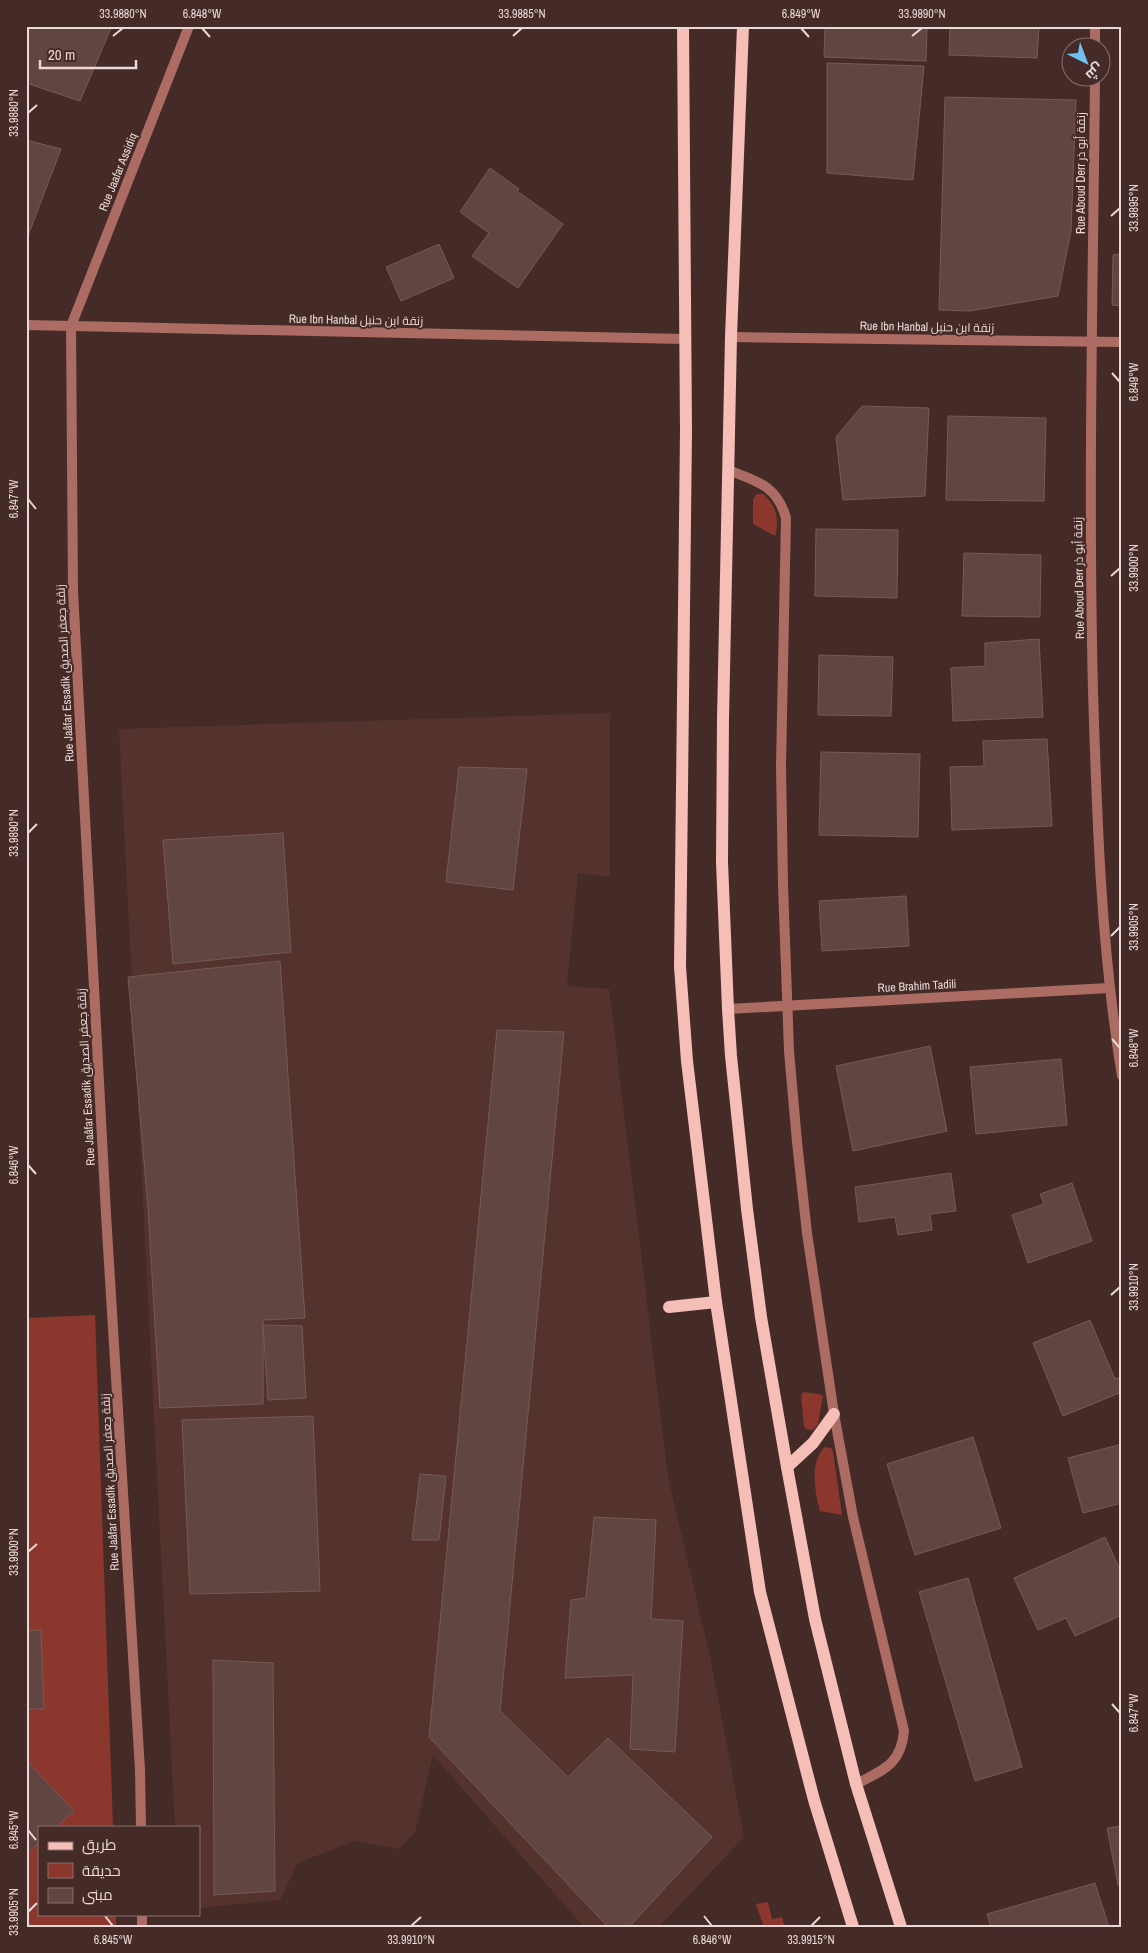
<svg xmlns="http://www.w3.org/2000/svg" width="1148" height="1953" font-family="'Archivo Narrow',Cairo,sans-serif">
  <style>
    .built { fill: #54332e }
    .green { fill: #8b372e }
    .building { fill: #614540; stroke: #775a55 }
    .lines { fill: none; stroke-linecap: round; stroke-linejoin: round }
    .lane { stroke: #ad6c63; stroke-width: 10 }
    .street { stroke: #ad6c63; stroke-width: 10 }
    .primary { stroke: #f5beb6; stroke-width: 12 }
    .ticks { fill: none; stroke: #ead9d6; stroke-width: 2 }
    .labels { text-anchor: middle; stroke-width: 4; stroke-linejoin: round; paint-order: stroke }
    .street-label { font-size: 12px; fill: #ead9d6; stroke: #452b27 }
    .neatline { fill: none; stroke: #ead9d6; stroke-width: 2 }
    .ticks-label { font-size: 12px; text-anchor: middle; fill: #ead9d6 }
  </style>
  <rect width="100%" height="100%" fill="#452b27"/>
  <path class="built" d="M610,713V877L578,873L567,986L609,989L668,1477L711,1661L744,1837L659,1927H584L433,1755L415,1832L399,1849L354,1841L298,1863L280,1900L199,1908V1827H175L119,729Z"/>
  <g class="green">
    <path d="M757,494H763C776,505 780,520 775,536L753,524V499Z"/>
    <path d="M95,1315L113,1827H39V1914H116V1927H26V1318Z"/>
    <path d="M803,1392L819,1394L823,1396L818,1424L813,1430L806,1429L804,1426L801,1396Z"/>
    <path d="M825,1447L831,1448L833,1452L842,1515L820,1511C815,1493 809,1461 825,1447Z"/>
    <path d="M768,1902L772,1919L782,1917L785,1927H764L756,1904Z"/>
  </g>
  <g class="building">
    <path d="M26,26H112L80,101L26,83Z"/>
    <path d="M825,26H927L926,61L824,57Z"/>
    <path d="M950,26H1039L1037,58L949,55Z"/>
    <path d="M827,63L924,66L913,180L827,173Z"/>
    <path d="M1120,67H1122V110Z"/>
    <path d="M945,97L1076,100L1071,231L1058,296L970,311L939,310Z"/>
    <path d="M26,140L61,149L26,241Z"/>
    <path d="M490,168L519,189L517,191L563,224L518,288L472,256L489,233L460,212Z"/>
    <path d="M439,244L454,278L401,301L386,267Z"/>
    <path d="M1122,254V306L1112,305L1113,255Z"/>
    <path d="M862,406L929,408L925,496L843,500L836,437Z"/>
    <path d="M948,416L1046,418L1044,501L946,500Z"/>
    <path d="M816,529L898,530L897,598L815,596Z"/>
    <path d="M964,553L1041,555L1040,617L962,616Z"/>
    <path d="M1039,639L1043,717L953,721L951,668L985,666V643Z"/>
    <path d="M819,655L893,657L891,716L818,715Z"/>
    <path d="M1047,739L1052,826L952,830L950,767L984,766L983,741Z"/>
    <path d="M821,752L920,754L918,837L819,835Z"/>
    <path d="M459,767L527,769L513,890L446,882Z"/>
    <path d="M283,833L291,952L173,964L163,840Z"/>
    <path d="M906,896L909,946L822,951L819,901Z"/>
    <path d="M280,961L305,1318L263,1320V1404L160,1408L148,1207L128,977Z"/>
    <path d="M497,1030L564,1032L500,1711L568,1777L608,1738L712,1837L629,1927H608L429,1737Z"/>
    <path d="M930,1046L947,1131L853,1151L836,1066Z"/>
    <path d="M1061,1059L1067,1125L976,1134L970,1067Z"/>
    <path d="M951,1173L956,1211L930,1214L932,1230L898,1235L895,1217L859,1222L855,1187Z"/>
    <path d="M1072,1183L1092,1241L1028,1263L1012,1215L1044,1204L1040,1194Z"/>
    <path d="M1090,1320L1115,1379L1121,1377L1122,1392L1063,1416L1033,1343Z"/>
    <path d="M263,1325L302,1326L306,1398L268,1400Z"/>
    <path d="M313,1416L320,1591L190,1594L182,1420Z"/>
    <path d="M973,1437L1001,1528L915,1555L887,1464Z"/>
    <path d="M1122,1444V1503L1083,1513L1068,1458Z"/>
    <path d="M420,1474L446,1476L439,1540H412Z"/>
    <path d="M594,1517L656,1520L651,1619L683,1621L675,1752L630,1749L633,1675L565,1678L571,1600L586,1598Z"/>
    <path d="M1105,1537L1122,1574V1615L1075,1636L1066,1618L1038,1630L1014,1578Z"/>
    <path d="M968,1578L1022,1767L975,1781L919,1592Z"/>
    <path d="M41,1630L44,1709H26V1631Z"/>
    <path d="M213,1660L273,1663L275,1891L214,1895Z"/>
    <path d="M27,1761L74,1811L56,1827H39V1843L26,1854Z"/>
    <path d="M1122,1826V1884L1118,1885L1107,1828Z"/>
    <path d="M1095,1883L1109,1927H991L987,1914Z"/>
    <path d="M26,1919L33,1927H26Z"/>
  </g>
  <g class="lines">
    <path class="lane" d="M728,470C756,481 777,485 786,518L781,766L783,885L789,1051L797,1142L807,1233L834,1414L853,1517L904,1731C901,1765 883,1770 856,1784"/>
    <g class="street">
      <path d="M1095,48V26"/>
      <path d="M1095,78C1093,282 1088,486 1093,691C1097,820 1101,949 1122,1076"/>
      <path d="M26,325L685,339"/>
      <path d="M731,337L1122,342"/>
      <path d="M728,1009L1109,988"/>
      <path d="M141,1827L140,1770L106,1214L73,591L71,326L189,26"/>
      <path d="M142,1914V1927"/>
    </g>
    <g class="primary">
      <path d="M683,26L686,431L680,967L687,1061L716,1302L760,1592L814,1800L853,1927"/>
      <path d="M743,26L731,337L723,719L722,862L728,1009L731,1056L747,1209L761,1317L787,1467L815,1619L856,1784L901,1927"/>
      <path d="M669,1307L716,1302"/>
      <path d="M787,1467L813,1443L834,1414"/>
    </g>
  </g>
  <path class="ticks" d="M202,28L210,37M801,28L809,37M113,36L123,28M513,36L522,28M912,36L922,28M28,113L37,105M1111,216L1120,208M1112,373L1120,382M28,499L36,509M1111,576L1120,568M28,833L37,824M1111,936L1120,927M1112,1039L1120,1048M28,1165L36,1174M1111,1295L1120,1287M28,1552L37,1544M1112,1704L1120,1713M28,1830L36,1840M28,1912L37,1903M105,1916L113,1926M704,1916L712,1926M411,1926L421,1917M811,1926L820,1917"/>
  <g class="labels">
    <g class="street-label">
      <text transform="translate(118 172) rotate(-68)" y="4">Rue Jaafar Assidiq</text>
      <text transform="translate(1081 173) rotate(-90)" y="4">Rue Aboud Derr زنقة أبو ذر</text>
      <text transform="translate(356 320) rotate(1)" y="4">Rue Ibn Hanbal زنقة ابن حنبل</text>
      <text transform="translate(927 327) rotate(1)" y="4">Rue Ibn Hanbal زنقة ابن حنبل</text>
      <text transform="translate(1079 578) rotate(-91)" y="4">Rue Aboud Derr زنقة أبو ذر</text>
      <text transform="translate(65 673) rotate(-93)" y="4">Rue Jaâfar Essadik زنقة جعفر الصديق</text>
      <text transform="translate(917 986) rotate(-3)" y="4">Rue Brahim Tadili</text>
      <text transform="translate(86 1077) rotate(-93)" y="4">Rue Jaâfar Essadik زنقة جعفر الصديق</text>
      <text transform="translate(110 1482) rotate(-93)" y="4">Rue Jaâfar Essadik زنقة جعفر الصديق</text>
    </g>
  </g>
  <rect width="1148" height="1953" fill="none" stroke="#452b27" stroke-width="55"/>
  <rect x="38" y="1826" width="162" height="90" fill="#452b27" stroke="#87716d"/>
  <rect x="48" y="1842" width="25" height="8" fill="#f5beb6" stroke="#87716d"/>
  <text x="82" y="1850" font-size="15" fill="#ead9d6">طريق</text>
  <rect x="48" y="1863" width="25" height="15" fill="#8b372e" stroke="#87716d"/>
  <text x="82" y="1876" font-size="15" fill="#ead9d6">حديقة</text>
  <rect x="48" y="1888" width="25" height="15" fill="#614540" stroke="#87716d"/>
  <text x="82" y="1900" font-size="15" fill="#ead9d6">مبنى</text>
  <g transform="translate(1086 62) rotate(138)"><circle r="24" fill="#452b27" stroke="#87716d"/>
  <path d="M0-4L9 19L0 12L-9 19Z" fill="#71c1f5"/>
  <text y="-8" font-size="14" font-weight="bold" text-anchor="middle" fill="#ead9d6">ش</text>
  </g>
  <path d="M40 60v8h96v-8" fill="none" stroke="#ead9d6" stroke-width="2.5"/>
  <text x="48" y="60" font-size="15" fill="#ead9d6" stroke="#452b27" stroke-width="4" paint-order="stroke">20 m</text>
  <rect x="28" y="28" width="1092" height="1898" class="neatline"/>
  <g class="ticks-label">
    <text x="123" y="18">33.9880°N</text>
    <text x="202" y="18">6.848°W</text>
    <text x="522" y="18">33.9885°N</text>
    <text x="801" y="18">6.849°W</text>
    <text x="922" y="18">33.9890°N</text>
    <text transform="translate(14 113) rotate(-90)" y="4">33.9880°N</text>
    <text transform="translate(1134 208) rotate(-90)" y="4">33.9895°N</text>
    <text transform="translate(1134 382) rotate(-90)" y="4">6.849°W</text>
    <text transform="translate(14 499) rotate(-90)" y="4">6.847°W</text>
    <text transform="translate(1134 568) rotate(-90)" y="4">33.9900°N</text>
    <text transform="translate(14 833) rotate(-90)" y="4">33.9890°N</text>
    <text transform="translate(1134 927) rotate(-90)" y="4">33.9905°N</text>
    <text transform="translate(1134 1048) rotate(-90)" y="4">6.848°W</text>
    <text transform="translate(14 1165) rotate(-90)" y="4">6.846°W</text>
    <text transform="translate(1134 1287) rotate(-90)" y="4">33.9910°N</text>
    <text transform="translate(14 1552) rotate(-90)" y="4">33.9900°N</text>
    <text transform="translate(1134 1713) rotate(-90)" y="4">6.847°W</text>
    <text transform="translate(14 1830) rotate(-90)" y="4">6.845°W</text>
    <text transform="translate(14 1912) rotate(-90)" y="4">33.9905°N</text>
    <text x="113" y="1944">6.845°W</text>
    <text x="411" y="1944">33.9910°N</text>
    <text x="712" y="1944">6.846°W</text>
    <text x="811" y="1944">33.9915°N</text>
  </g>
</svg>
